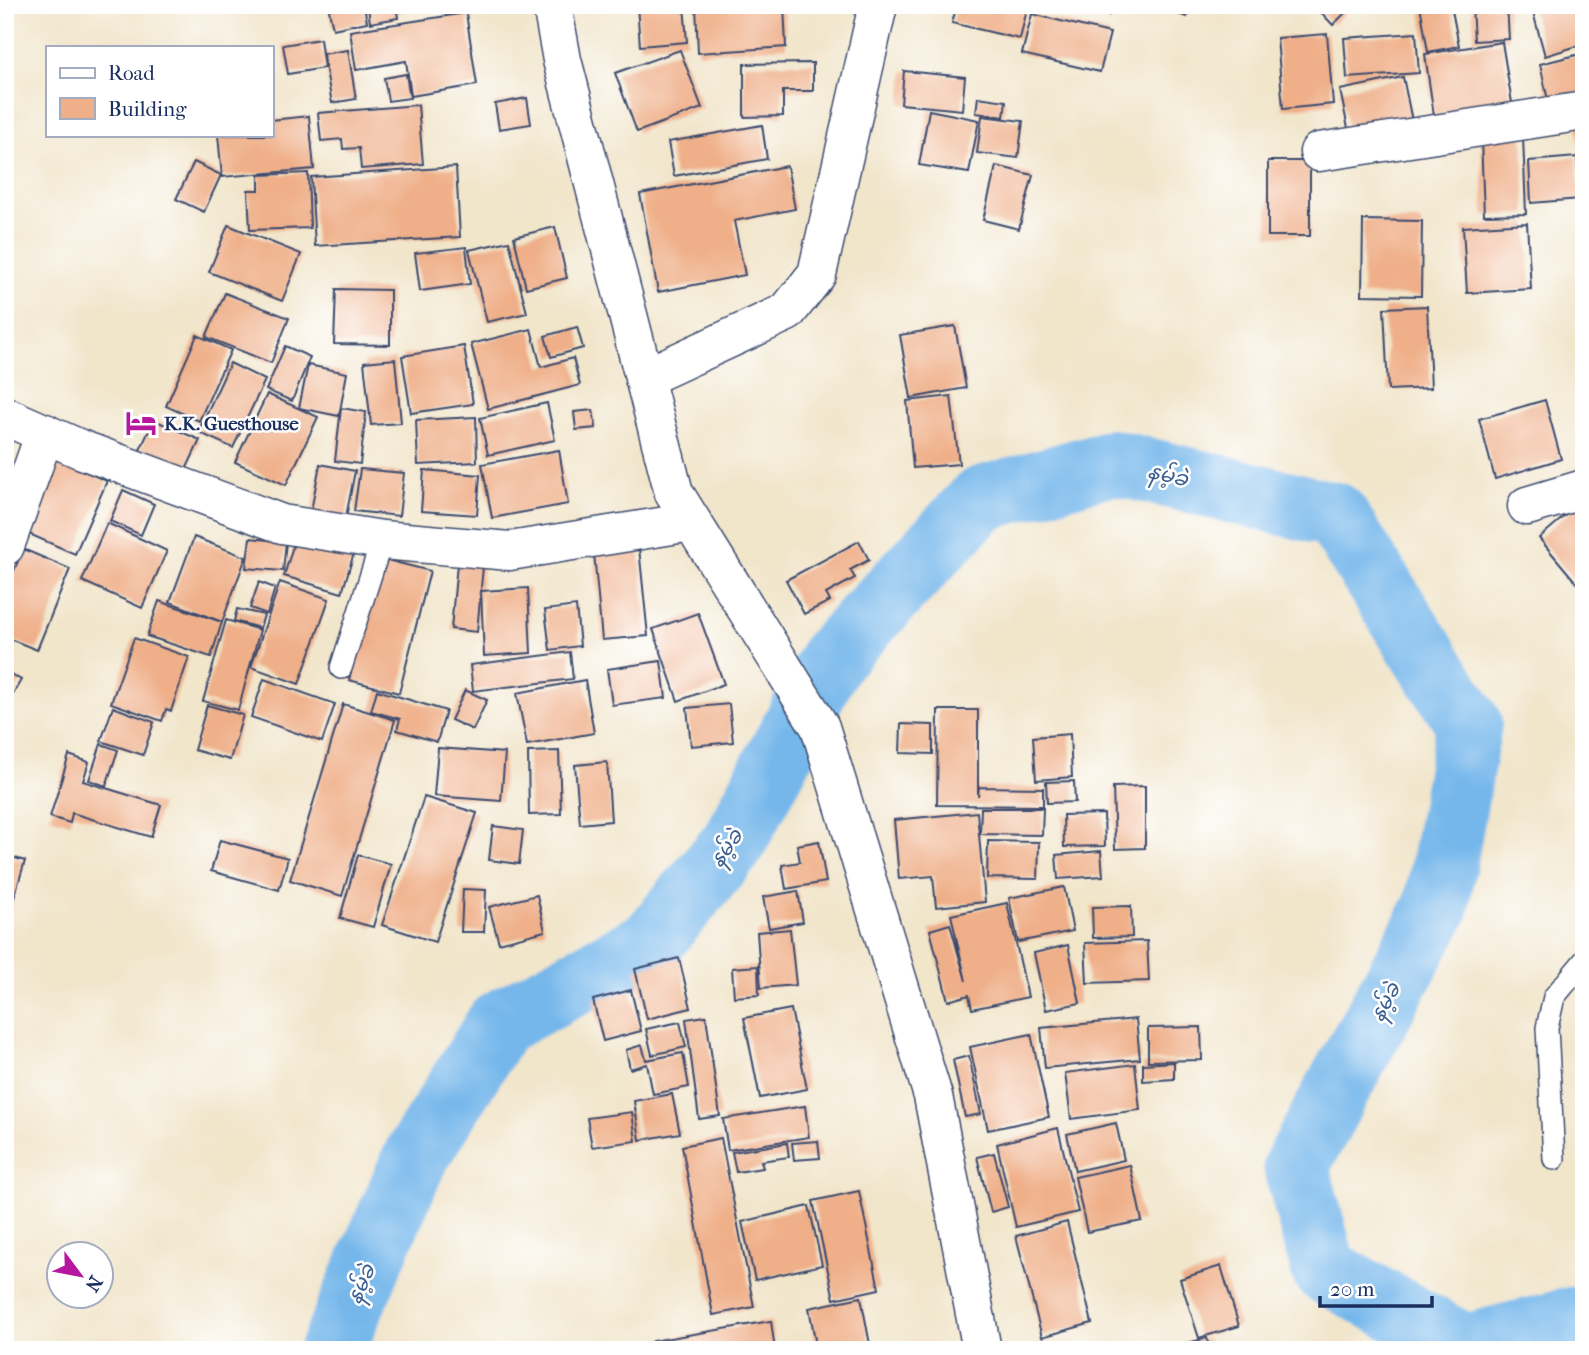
<svg xmlns="http://www.w3.org/2000/svg" width="1589" height="1355" font-family="'IM FELL French Canon','Noto Sans Myanmar',serif">
  <style>
    .lines { fill: none; stroke-linecap: round; stroke-linejoin: round }
    .river { stroke: #76b7eb; stroke-width: 66 }
    .building { fill: #efaf88 }
    .lane-casing { stroke: #3b4a6e; stroke-width: 24 }
    .street-casing { stroke: #3b4a6e; stroke-width: 41 }
    .secondary-casing { stroke: #3b4a6e; stroke-width: 41 }
    .lane { stroke: #fff; stroke-width: 21 }
    .street { stroke: #fff; stroke-width: 38 }
    .secondary { stroke: #fff; stroke-width: 38 }
    .labels { text-anchor: middle; stroke-width: 5; stroke-linejoin: round; paint-order: stroke }
    .poi-label { font-size: 19px; font-weight: bold; fill: #1b2f5e; stroke: #fff; text-anchor: start }
    .water-label { font-size: 21px; font-style: italic; fill: #3b5f8f; stroke: #fff }
  </style>
  <rect width="100%" height="100%" fill="#fff"/>
  <filter id="ink" filterUnits="userSpaceOnUse"><feTurbulence type="fractalNoise" baseFrequency=".0143" numOctaves="2"/><feDisplacementMap in="SourceGraphic" scale="14" xChannelSelector="R" yChannelSelector="G"/><feConvolveMatrix kernelMatrix="1 2 1 2 8 2 1 2 1" color-interpolation-filters="sRGB"/></filter>
  <filter id="wash" filterUnits="userSpaceOnUse"><feTurbulence type="fractalNoise" baseFrequency=".00686" numOctaves="4" result="noise"/><feDisplacementMap in="SourceGraphic" scale="28" xChannelSelector="R" yChannelSelector="G"/><feGaussianBlur stdDeviation="1.57" result="paint"/><feColorMatrix in="noise" values="0 0 0 0 0 0 0 0 0 0 0 0 0 0 0 0 0 1.4 0 .05"/><feComposite in="paint" operator="in"/></filter>
  <g filter="url(#wash)">
    <rect width="100%" height="100%" fill="#f1e5ca"/>
    <g class="lines">
      <path class="river" d="M332,1350L415,1158L499,1023L651,942L732,845L832,657L981,499L1112,462L1335,515L1469,724L1436,908L1296,1166L1324,1270L1465,1347L1584,1317"/>
    </g>
    <g id="blocks">
      <g class="building">
        <path d="M248,5H283V10L248,9Z"/>
        <path d="M328,5H364L367,22L333,29Z"/>
        <path d="M368,5H438V7L397,12L398,18L370,23Z"/>
        <path d="M637,5H684L687,42L640,46Z"/>
        <path d="M696,5H784L786,47L698,53Z"/>
        <path d="M957,5H1028L1020,39L952,23Z"/>
        <path d="M1080,5H1112L1109,15Z"/>
        <path d="M1150,5H1190L1187,17Z"/>
        <path d="M1314,5H1353L1333,25Z"/>
        <path d="M1420,5H1451L1459,46L1428,52Z"/>
        <path d="M1472,5H1507L1509,39L1474,41Z"/>
        <path d="M1531,5H1584V44L1545,56Z"/>
        <path d="M466,13L477,85L411,96L406,61L356,70L350,31Z"/>
        <path d="M1032,14L1110,33L1100,72L1022,54Z"/>
        <path d="M1416,33L1419,73L1347,78L1344,38Z"/>
        <path d="M1327,34L1333,104L1283,109L1277,38Z"/>
        <path d="M320,39L324,68L288,74L283,45Z"/>
        <path d="M1502,42L1512,103L1434,116L1425,54Z"/>
        <path d="M348,50L356,99L332,103L323,54Z"/>
        <path d="M680,50L702,108L637,132L615,73Z"/>
        <path d="M1584,53V96L1549,105L1540,64Z"/>
        <path d="M813,63V91H783V116L744,117V64Z"/>
        <path d="M904,71L965,77L962,110L901,104Z"/>
        <path d="M406,74L410,98L388,101L384,78Z"/>
        <path d="M1403,77L1412,121L1349,133L1340,90Z"/>
        <path d="M978,97L1006,101L1004,117L976,113Z"/>
        <path d="M527,98L531,124L499,129L495,104Z"/>
        <path d="M418,105L423,164L361,169L359,148L343,149L342,139L321,141L318,113Z"/>
        <path d="M929,110L979,120L969,173L919,165Z"/>
        <path d="M309,116L314,169L222,177L218,135H271V120Z"/>
        <path d="M982,116L1023,121L1018,158L977,153Z"/>
        <path d="M1584,118V164H1582L1576,119Z"/>
        <path d="M762,125L767,159L674,176L668,142Z"/>
        <path d="M1523,136L1526,214L1484,215L1481,138Z"/>
        <path d="M1577,157L1580,199L1531,203L1529,161Z"/>
        <rect x="1268" y="161" width="42" height="75"/>
        <path d="M194,162L221,175L204,212L176,199Z"/>
        <path d="M787,166L795,209L734,221L745,275L658,292L640,194Z"/>
        <path d="M996,166L1033,175L1019,229L983,220Z"/>
        <path d="M456,167L460,237L315,246L311,177Z"/>
        <path d="M308,173L310,228L250,230L248,190H259V175Z"/>
        <path d="M1363,220L1422,221L1421,296L1362,295Z"/>
        <path d="M1527,223L1531,289L1467,293L1463,227Z"/>
        <path d="M228,225L301,254L282,301L209,272Z"/>
        <path d="M555,227L567,278L526,288L514,237Z"/>
        <path d="M509,241L527,313L487,322L469,250Z"/>
        <path d="M466,247L470,284L420,291L415,253Z"/>
        <path d="M336,289L390,290V345L334,344Z"/>
        <path d="M225,293L289,318L271,363L206,337Z"/>
        <path d="M1427,306L1431,388L1388,390L1384,308Z"/>
        <path d="M955,326L966,388L911,398L900,335Z"/>
        <path d="M577,327L583,348L551,357L545,336Z"/>
        <path d="M531,329L541,367L573,358L580,385L488,409L471,344Z"/>
        <path d="M197,335L231,350L199,421L166,406Z"/>
        <path d="M285,346L310,357L292,401L266,390Z"/>
        <path d="M464,346L473,404L411,413L402,356Z"/>
        <path d="M395,359L401,423L371,425L364,362Z"/>
        <path d="M230,363L265,380L233,448L198,432Z"/>
        <path d="M308,365L347,373L339,416L299,408Z"/>
        <path d="M267,394L318,417L286,485L235,462Z"/>
        <path d="M951,396L959,464L913,468L907,401Z"/>
        <path d="M1545,400L1561,459L1495,479L1479,419Z"/>
        <path d="M547,403L555,440L488,455L480,418Z"/>
        <path d="M341,408L366,412L360,464L335,461Z"/>
        <path d="M593,410L596,428L576,430L574,412Z"/>
        <path d="M476,417L477,462L418,465L416,420Z"/>
        <path d="M154,420L200,440L185,472L139,452Z"/>
        <path d="M559,450L568,504L492,518L482,464Z"/>
        <path d="M44,454L107,481L75,554L13,527Z"/>
        <path d="M320,464L355,471L346,517L311,511Z"/>
        <path d="M360,469L404,473L399,516L354,511Z"/>
        <path d="M424,470L480,475L477,515L421,511Z"/>
        <path d="M123,490L154,504L141,535L110,521Z"/>
        <path d="M1580,503L1584,507V592L1539,538Z"/>
        <path d="M107,523L167,551L142,608L82,581Z"/>
        <path d="M296,536L354,553L342,593L284,576Z"/>
        <path d="M194,537L246,557L222,622L170,602Z"/>
        <path d="M250,538L286,542L283,571L246,568Z"/>
        <path d="M859,541L869,560L850,570L855,578L826,594L830,601L804,614L786,580Z"/>
        <path d="M639,548L648,636L602,640L594,553Z"/>
        <path d="M23,549L70,569L37,650L5,637V592Z"/>
        <path d="M379,558L430,571L399,693L349,680Z"/>
        <path d="M457,564L483,566L477,632L451,629Z"/>
        <path d="M259,582L275,588L267,614L250,608Z"/>
        <path d="M280,582L329,599L299,684L251,667Z"/>
        <path d="M528,588L531,653L484,656L481,591Z"/>
        <path d="M159,601L222,622L211,657L147,636Z"/>
        <path d="M576,606L580,646L550,650L545,610Z"/>
        <path d="M237,609L264,615L260,628L234,621Z"/>
        <path d="M698,613L724,684L678,701L653,629Z"/>
        <path d="M226,620L260,630L238,710L203,701Z"/>
        <path d="M134,638L189,657L171,711L166,709L162,721L111,703Z"/>
        <path d="M570,652L573,679L473,691L470,665Z"/>
        <path d="M661,661L666,698L612,705L607,669Z"/>
        <path d="M5,671L21,680L5,708Z"/>
        <path d="M264,679L335,704L322,742L251,717Z"/>
        <path d="M585,680L594,733L527,745L517,693Z"/>
        <path d="M377,690L446,711L437,742L397,730L400,719L371,711Z"/>
        <path d="M465,690L487,700L473,730L451,720Z"/>
        <path d="M343,704L395,720L342,896L290,880Z"/>
        <path d="M729,704L733,742L691,746L687,708Z"/>
        <path d="M207,705L243,715L230,760L194,750Z"/>
        <path d="M113,707L154,722L143,755L101,741Z"/>
        <path d="M938,710H978V796L979,787L1043,788V806L937,805Z"/>
        <path d="M901,724L933,725V754L900,753Z"/>
        <path d="M1070,734L1072,777L1036,780L1033,737Z"/>
        <path d="M101,744L118,750L106,786L89,780Z"/>
        <path d="M438,748L505,753L501,801L434,796Z"/>
        <path d="M559,751L561,814L529,815L528,752Z"/>
        <path d="M69,755L89,762L83,781L161,805L151,837L72,813L70,823L50,817Z"/>
        <path d="M607,762L611,821L580,824L575,765Z"/>
        <path d="M1074,781L1075,802L1047,803L1046,782Z"/>
        <path d="M1145,786V848L1115,849L1113,787Z"/>
        <path d="M424,797L477,813L435,942L382,925Z"/>
        <path d="M981,808H1043L1042,835L980,834Z"/>
        <path d="M977,812L985,902L936,907L933,876L899,879L894,820Z"/>
        <path d="M1104,814L1105,846L1064,847L1063,815Z"/>
        <path d="M493,826L523,830L519,864L489,860Z"/>
        <path d="M220,840L288,858L279,890L211,871Z"/>
        <path d="M819,841L826,882L786,889L782,865L800,862L797,845Z"/>
        <path d="M988,841L1039,842L1038,879L987,878Z"/>
        <path d="M1101,851L1103,876L1058,879L1056,855Z"/>
        <path d="M5,855L25,861L7,921L5,920Z"/>
        <path d="M358,855L391,864L373,927L340,918Z"/>
        <path d="M1064,887L1073,931L1018,942L1009,898Z"/>
        <path d="M463,889L486,890L484,932H461Z"/>
        <path d="M798,891L803,922L769,928L763,897Z"/>
        <path d="M537,895L545,931L499,943L489,907Z"/>
        <path d="M1007,903L1028,997L972,1009L969,995L948,1001L930,930L950,924L966,981L951,915Z"/>
        <path d="M1131,906L1132,937L1093,938L1092,907Z"/>
        <path d="M790,929L796,985L761,988L757,932Z"/>
        <path d="M1147,941L1149,981L1087,983L1085,943Z"/>
        <path d="M1068,945L1080,1003L1046,1010L1034,953Z"/>
        <path d="M679,958L691,1008L647,1019L635,969Z"/>
        <path d="M758,966L759,995L734,997L732,968Z"/>
        <path d="M631,990L641,1031L603,1041L593,1000Z"/>
        <path d="M791,1009L807,1089L760,1098L744,1018Z"/>
        <path d="M706,1016L720,1116L699,1119L686,1019Z"/>
        <path d="M1136,1019L1140,1059L1045,1068L1041,1028Z"/>
        <path d="M680,1022L686,1047L652,1055L646,1029Z"/>
        <path d="M1201,1027L1202,1060L1148,1061V1028Z"/>
        <path d="M1031,1034L1049,1117L988,1130L970,1047Z"/>
        <path d="M642,1045L646,1060L683,1053L689,1087L653,1094L647,1064L630,1069L626,1050Z"/>
        <path d="M969,1056L981,1114L965,1117L953,1060Z"/>
        <path d="M1174,1062V1079L1143,1081V1064Z"/>
        <path d="M1135,1064L1140,1110L1071,1119L1065,1073Z"/>
        <path d="M672,1094L680,1133L640,1140L634,1101Z"/>
        <path d="M805,1106L809,1137L728,1150L723,1119Z"/>
        <path d="M632,1112L636,1141L592,1147L587,1118Z"/>
        <path d="M1116,1123L1124,1160L1075,1171L1067,1134Z"/>
        <path d="M1058,1128L1078,1212L1016,1227L997,1144Z"/>
        <path d="M721,1138L754,1307L713,1315L682,1146Z"/>
        <path d="M818,1141L820,1158L794,1160L792,1143Z"/>
        <path d="M787,1143L789,1157L761,1161L763,1168L736,1172L732,1152Z"/>
        <path d="M994,1153L1008,1207L991,1212L977,1157Z"/>
        <path d="M1130,1165L1142,1221L1087,1232L1075,1177Z"/>
        <path d="M859,1191L879,1289L834,1299L813,1201Z"/>
        <path d="M809,1206L822,1265L755,1280L742,1222Z"/>
        <path d="M1067,1222L1092,1323L1042,1337L1016,1236Z"/>
        <path d="M1221,1266L1239,1326L1199,1338L1180,1279Z"/>
        <path d="M861,1297L871,1350H817L809,1308Z"/>
        <path d="M771,1321L775,1350H653L652,1341Z"/>
        <path d="M1207,1338L1210,1350H1172V1347Z"/>
      </g>
    </g>
  </g>
  <g filter="url(#ink)">
    <use href="#blocks" fill-opacity="0" stroke="#3b4a6e" stroke-width="2"/>
    <g class="lines">
      <g class="lane-casing">
        <g id="lane">
          <path d="M341,668L382,540"/>
          <path d="M1554,1159L1547,1028L1554,997L1584,961"/>
        </g>
      </g>
      <g class="street-casing">
        <g id="street">
          <path d="M1319,152L1584,111"/>
          <path d="M5,416L80,449L282,524L382,540L510,551L691,522"/>
          <path d="M1527,506L1584,489"/>
          <path d="M5,546L45,433"/>
        </g>
      </g>
      <g class="secondary-casing">
        <g id="secondary">
          <path d="M552,5L562,60L674,493L820,727L933,1096L982,1350"/>
          <path d="M644,378L787,312L817,274L878,5"/>
        </g>
      </g>
      <use href="#lane" class="lane"/>
      <use href="#street" class="street"/>
      <use href="#secondary" class="secondary"/>
    </g>
  </g>
  <defs>
    <g id="hotel-bare" transform="scale(2.415)"><path d="M-6-4.5h1.5V1H6V5H4.5V3h-9V5H-6ZM-4 0a1.8 1.8 0 1 1 3.6 0ZM.5 0V-2.5h3Q6-2.5 6 0Z" fill="#b5179e" stroke="#fff" stroke-width="2.5" paint-order="stroke"/></g>
  </defs>
  <g fill-rule="evenodd">
    <use href="#hotel-bare" x="141" y="423"/>
  </g>
  <g class="labels">
    <g class="poi-label">
      <text x="164" y="430">K.K. Guesthouse</text>
    </g>
    <g class="water-label">
      <text transform="translate(1168 475) rotate(13)" y="7">နမ့်ခဲ</text>
      <text transform="translate(726 848) rotate(-55)" y="7">နမ့်ခဲ</text>
      <text transform="translate(1385 1002) rotate(-62)" y="7">နမ့်ခဲ</text>
      <text transform="translate(361 1284) rotate(-67)" y="7">နမ့်ခဲ</text>
    </g>
  </g>
  <rect width="1589" height="1355" fill="none" stroke="#fff" stroke-width="28"/>
  <rect x="46" y="46" width="228" height="91" fill="#ffffff" stroke="#a4acbf" stroke-width="2"/>
  <rect x="60" y="68" width="35" height="10" fill="#ffffff" stroke="#a4acbf" stroke-width="2"/>
  <text x="108" y="80" font-size="21" fill="#1b2f5e">Road</text>
  <rect x="60" y="98" width="35" height="21" fill="#efaf88" stroke="#a4acbf" stroke-width="2"/>
  <text x="108" y="116" font-size="21" fill="#1b2f5e">Building</text>
  <g transform="translate(80 1275) rotate(122)"><circle r="33" fill="#ffffff" stroke="#a4acbf" stroke-width="2"/>
  <path d="M0-5L12 26L0 18L-12 26Z" fill="#b5179e"/>
  <text y="-10" font-size="19" font-weight="bold" text-anchor="middle" fill="#1b2f5e">N</text>
  </g>
  <path d="M1320 1296v10h112v-10" fill="none" stroke="#1b2f5e" stroke-width="3.5"/>
  <text x="1330" y="1296" font-size="21" fill="#1b2f5e" stroke="#ffffff" stroke-width="5" paint-order="stroke">20 m</text>
</svg>
